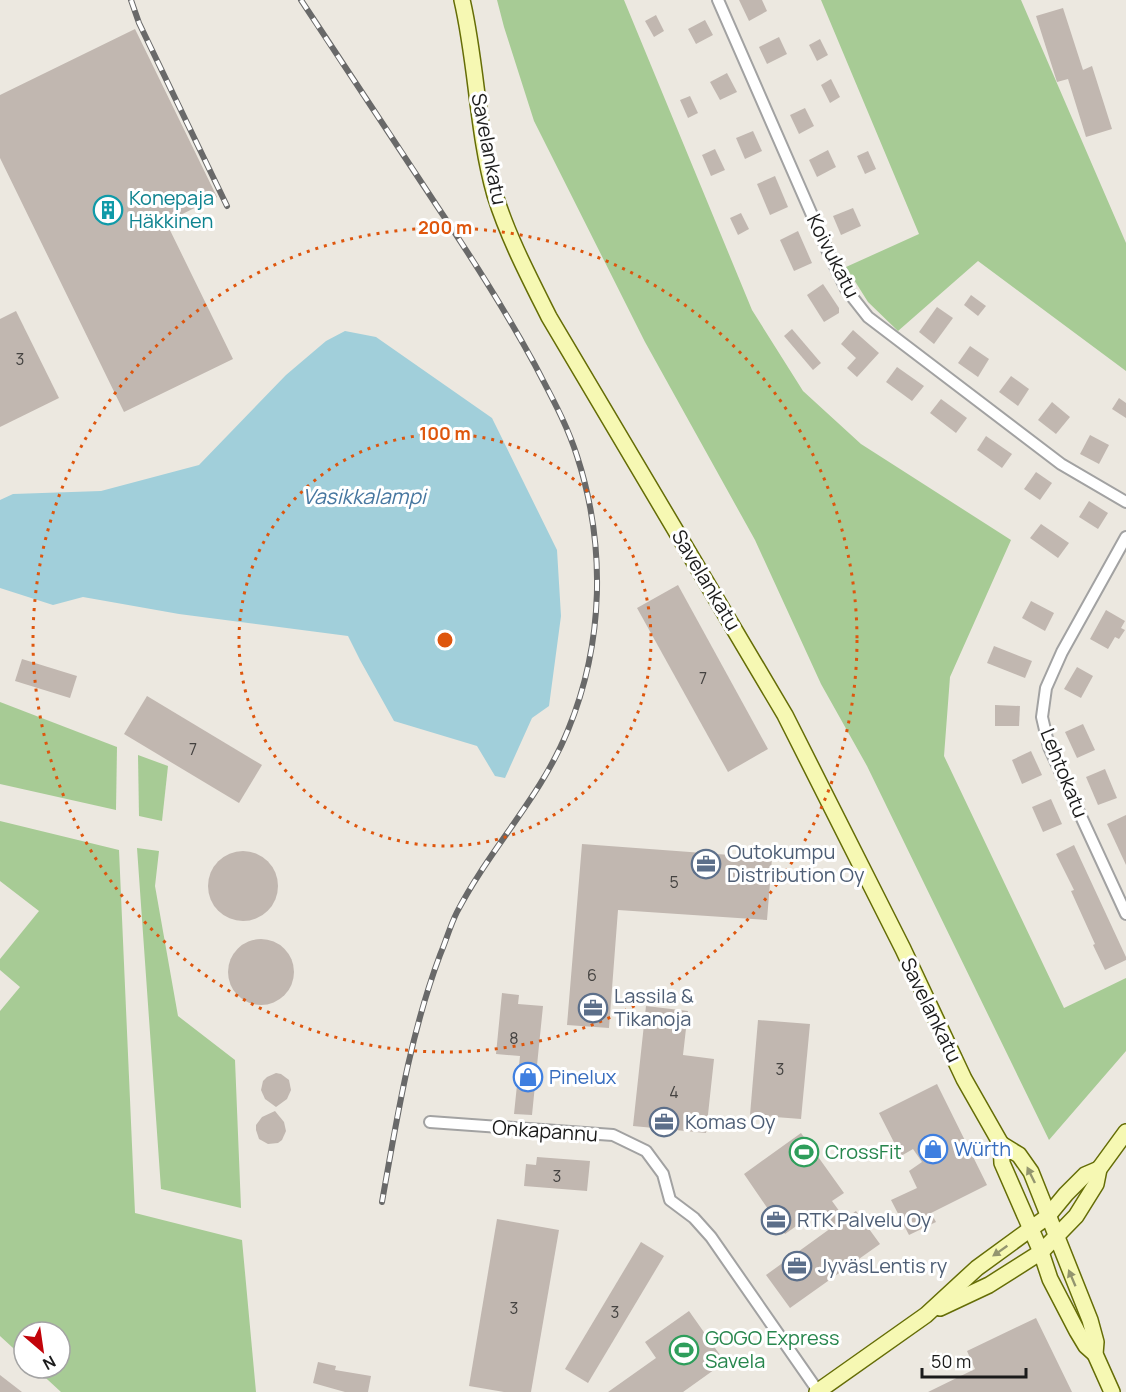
<svg xmlns="http://www.w3.org/2000/svg" width="1126" height="1392" font-family="Manrope,sans-serif">
  <style>
    .forest { fill: #a7cb95 }
    .water { fill: #a1cfda }
    .building { fill: #c1b7b0 }
    .lines { fill: none; stroke-linecap: round; stroke-linejoin: round }
    .street-casing { stroke: #a2a2a2; stroke-width: 14 }
    .secondary-casing { stroke: #656d06; stroke-width: 18 }
    .street { stroke: #fff; stroke-width: 10 }
    .secondary { stroke: #f6f8b3; stroke-width: 15 }
    .rail-casing { stroke: #696969; stroke-width: 6 }
    .rail { stroke: #fff; stroke-width: 4; stroke-dasharray: 11; stroke-linecap: butt }
    .oneway { fill: #93956f }
    .ring { fill: none; stroke: #de560d; stroke-width: 3; stroke-dasharray: 3 6 }
    .labels { text-anchor: middle; stroke-width: 6; stroke-linejoin: round; paint-order: stroke }
    .number-label { font-size: 16px; fill: #444240 }
    .street-label { font-size: 20px; fill: #1b1b1b; stroke: #fff }
    .culture-label { font-size: 20px; fill: #0d838f; stroke: #fff; text-anchor: start }
    .service-label { font-size: 20px; fill: #4e5e75; stroke: #fff; text-anchor: start }
    .shop-label { font-size: 20px; fill: #366cbe; stroke: #fff; text-anchor: start }
    .leisure-label { font-size: 20px; fill: #27864d; stroke: #fff; text-anchor: start }
    .water-label { font-size: 21px; font-style: italic; fill: #4777a0; stroke: #fff }
    .centre { fill: #de560d; stroke: #fff; stroke-width: 3 }
    .ring-label { font-size: 18px; text-anchor: middle; font-weight: bold; fill: #de560d; stroke: #fff; stroke-width: 6; stroke-linejoin: round; paint-order: stroke }
  </style>
  <rect width="100%" height="100%" fill="#ece8e0"/>
  <g class="forest">
    <path d="M497,0H624L752,310L803,391L861,444L1011,540L950,677L944,756L1064,1008L1126,978V1051L1049,1140L867,766L821,684L755,540L645,342L534,121L504,27Z"/>
    <path d="M821,0H1021L1126,243V371L978,261L898,331L868,302L846,267L919,234Z"/>
    <path d="M0,702L117,747L116,810L0,784Z"/>
    <path d="M138,755L168,766L162,821L139,816Z"/>
    <path d="M0,821L119,850L135,1213L242,1240L256,1392H61L35,1368H60V1332H24V1358L0,1336V1011L20,987L0,970V959L39,911L0,881Z"/>
    <path d="M137,848L159,851L155,886L178,1016L235,1060L241,1208L161,1189Z"/>
  </g>
  <path class="water" d="M345,331L376,337L492,418L557,550L561,616L549,706L532,718L505,778L495,776L477,746L394,721L360,660L348,636L179,614L83,597L53,605L0,588V500L13,494L101,491L199,465L286,375L326,341Z"/>
  <g class="building">
    <path d="M739,0H762L767,11L749,21Z"/>
    <path d="M1063,8L1083,70L1092,66L1112,129L1086,137L1068,79L1057,82L1036,16Z"/>
    <path d="M656,15L664,31L654,37L645,21Z"/>
    <path d="M705,20L713,35L696,44L688,29Z"/>
    <path d="M135,29L217,197L166,222L233,359L124,412L0,158V95Z"/>
    <path d="M779,37L787,54L767,64L759,47Z"/>
    <path d="M820,39L828,55L817,61L809,45Z"/>
    <path d="M727,73L737,92L720,100L710,82Z"/>
    <path d="M831,79L840,97L830,103L821,85Z"/>
    <path d="M690,96L698,113L688,118L680,100Z"/>
    <path d="M805,108L814,126L799,134L790,115Z"/>
    <path d="M753,131L762,151L745,159L736,138Z"/>
    <path d="M715,149L725,170L711,176L702,155Z"/>
    <path d="M828,150L836,167L817,177L809,160Z"/>
    <path d="M868,151L876,169L865,174L857,156Z"/>
    <path d="M775,176L788,207L770,215L757,184Z"/>
    <path d="M853,208L861,226L841,235L833,216Z"/>
    <path d="M741,213L749,229L738,235L730,218Z"/>
    <path d="M798,231L812,263L794,271L780,240Z"/>
    <path d="M823,284L839,308V313L824,322L807,295Z"/>
    <path d="M971,295L986,306L978,316L964,305Z"/>
    <path d="M937,307L953,318L934,344L919,332Z"/>
    <path d="M16,311L59,398L0,427V319Z"/>
    <path d="M792,329L821,363L813,370L784,336Z"/>
    <path d="M853,330L879,353L857,377L847,368L856,358L841,344Z"/>
    <path d="M970,346L989,359L978,377L958,363Z"/>
    <path d="M897,367L924,386L912,401L886,382Z"/>
    <path d="M1011,376L1029,389L1018,406L999,392Z"/>
    <path d="M1119,398L1126,403V418L1112,409Z"/>
    <path d="M941,399L967,418L956,433L930,413Z"/>
    <path d="M1052,402L1070,417L1056,434L1038,420Z"/>
    <path d="M1090,435L1109,445L1099,464L1080,454Z"/>
    <path d="M986,436L1012,454L1002,468L977,450Z"/>
    <path d="M1036,472L1052,483L1040,500L1024,489Z"/>
    <path d="M1089,501L1108,513L1098,529L1079,517Z"/>
    <path d="M1041,524L1069,543L1058,558L1030,538Z"/>
    <path d="M678,585L768,749L728,772L637,608Z"/>
    <path d="M1031,601L1054,613L1045,631L1022,618Z"/>
    <path d="M1106,610L1125,621L1121,628L1125,630L1119,639L1115,637L1108,649L1090,639Z"/>
    <path d="M994,646L1032,661L1025,678L987,663Z"/>
    <path d="M22,659L77,676L70,698L15,681Z"/>
    <path d="M1077,667L1093,676L1081,698L1064,689Z"/>
    <path d="M147,696L262,765L239,803L124,734Z"/>
    <path d="M995,705L1020,706L1019,726H995Z"/>
    <path d="M1083,724L1095,750L1077,758L1065,732Z"/>
    <path d="M1031,751L1042,775L1022,784L1012,760Z"/>
    <path d="M1105,769L1117,798L1098,805L1086,777Z"/>
    <path d="M1051,799L1062,824L1043,832L1032,807Z"/>
    <path d="M1126,815V865L1107,824Z"/>
    <path d="M582,844L772,858L767,920L618,910L609,1028L567,1025Z"/>
    <path d="M1074,845L1126,957V960L1105,970L1093,945L1095,944L1071,891L1074,890L1056,854Z"/>
    <circle cx="243" cy="886" r="35"/>
    <circle cx="261" cy="972" r="33"/>
    <path d="M502,993L519,995L518,1004L543,1006L532,1115L514,1114L520,1056L496,1054Z"/>
    <path d="M646,1006L688,1011L683,1055L714,1059L706,1133L633,1126Z"/>
    <path d="M758,1020L810,1024L801,1119L750,1115Z"/>
    <path d="M276,1073L281,1074L289,1080L291,1090L287,1099L276,1107L265,1099L261,1090L263,1081L267,1077Z"/>
    <path d="M937,1084L987,1185L931,1213L936,1222L909,1235L891,1200L917,1188L909,1171L922,1162L913,1149L901,1156L879,1113Z"/>
    <path d="M275,1111L284,1122L286,1131L282,1140L278,1143L268,1144L259,1139L256,1130V1125L262,1117Z"/>
    <path d="M801,1133L844,1193L832,1201L845,1219L856,1211L880,1244L790,1308L766,1275L831,1228L819,1210L785,1234L744,1174Z"/>
    <path d="M537,1157L590,1161L587,1191L524,1186L526,1164L536,1165Z"/>
    <path d="M497,1219L559,1230L531,1392H504L469,1386Z"/>
    <path d="M641,1242L664,1256L588,1383L565,1369Z"/>
    <path d="M689,1311L725,1362L683,1392H608L656,1358L645,1342Z"/>
    <path d="M1036,1318L1072,1392H928L975,1369L967,1351Z"/>
    <path d="M318,1362L336,1366L335,1370L371,1376L368,1392H345L313,1383Z"/>
    <path d="M0,1375L22,1392H0Z"/>
  </g>
  <g class="lines">
    <g class="street-casing">
      <g id="street">
        <path d="M718,0L829,254L846,289L868,317L1061,464L1126,502"/>
        <path d="M1126,537L1062,652L1046,688L1042,717L1049,747L1126,914"/>
        <path d="M430,1122L613,1135L646,1151L663,1174L670,1200L694,1218L711,1237L818,1391"/>
      </g>
    </g>
    <g class="secondary-casing">
      <g id="secondary">
        <path d="M462,0C477,64 477,132 495,195C508,237 529,277 549,317L785,715L903,949L964,1079L1001,1144L1002,1163L1041,1252L1050,1279L1077,1331L1086,1346L1095,1354"/>
        <path d="M1001,1144L1019,1155L1031,1172L1090,1320L1096,1342L1095,1354L1112,1392"/>
        <path d="M940,1308L989,1285L1041,1252L1076,1216L1096,1184L1099,1169L1126,1132"/>
        <path d="M817,1392L926,1315L977,1268L1047,1217L1066,1194L1085,1175L1099,1169"/>
      </g>
    </g>
    <use href="#street" class="street"/>
    <use href="#secondary" class="secondary"/>
    <g class="rail-casing">
      <g id="rail">
        <path d="M131,0L139,23L227,206"/>
        <path d="M301,0C346,69 392,137 437,206C472,258 505,310 535,365C550,394 567,424 577,456C606,545 604,643 568,730C541,797 490,848 457,912C450,926 446,941 440,955C410,1035 397,1118 382,1202"/>
      </g>
    </g>
    <use href="#rail" class="rail"/>
  </g>
  <defs><path id="oneway-solid" d="M-6-.8H1V-3.2L6.5 0L1 3.2V.8H-6Z" transform="scale(1.5)"/></defs>
  <g class="oneway">
    <use href="#oneway-solid" transform="translate(1031 1175) rotate(-116)"/>
    <use href="#oneway-solid" transform="translate(1000 1251) rotate(145)"/>
    <use href="#oneway-solid" transform="translate(1072 1278) rotate(-113)"/>
  </g>
  <g class="ring">
    <circle cx="445" cy="640" r="206"/>
    <circle cx="445" cy="640" r="412"/>
  </g>
  <defs>
    <g id="building-ring" transform="scale(1.5)"><circle r="9.5" fill="#fff" stroke="#0f9aa8" stroke-width="1.5"/><path d="M-4-6H4V6H1V3H-1V6H-4ZM-2.5-4.3h1.7v1.8h-1.7ZM.8-4.3h1.7v1.8H.8ZM-2.5-1h1.7V.8h-1.7ZM.8-1h1.7V.8H.8Z" fill="#0f9aa8"/></g>
    <g id="office-ring" transform="scale(1.5)"><circle r="9.5" fill="#fff" stroke="#5c6f8a" stroke-width="1.5"/><path d="M-6-3h4V-5.5h4V-3h4V5H-6ZM-1-4.5V-3h2v-1.5ZM-6 0V1H6V0Z" fill="#5c6f8a"/></g>
    <g id="shop-ring" transform="scale(1.5)"><circle r="9.5" fill="#fff" stroke="#3f7fe0" stroke-width="1.5"/><path d="M-5-2.5h2.3a2.7 3.5 0 0 1 5.4 0H5L5.5 6h-11ZM-1.5-2.5h3a1.5 2.3 0 0 0-3 0Z" fill="#3f7fe0"/></g>
    <g id="stadium-ring" transform="scale(1.5)"><circle r="9.5" fill="#fff" stroke="#2e9e5b" stroke-width="1.5"/><path d="M0-5a6.5 5 0 1 0 0 10a6.5 5 0 1 0 0-10ZM-3.5-1.8h7v3.6h-7Z" fill="#2e9e5b"/></g>
  </defs>
  <g fill-rule="evenodd">
    <use href="#building-ring" x="108" y="210"/>
    <use href="#office-ring" x="706" y="864"/>
    <use href="#office-ring" x="593" y="1008"/>
    <use href="#shop-ring" x="528" y="1077"/>
    <use href="#office-ring" x="664" y="1122"/>
    <use href="#shop-ring" x="933" y="1149"/>
    <use href="#stadium-ring" x="804" y="1152"/>
    <use href="#office-ring" x="776" y="1220"/>
    <use href="#office-ring" x="797" y="1266"/>
    <use href="#stadium-ring" x="684" y="1350"/>
  </g>
  <g class="labels">
    <g class="number-label">
      <text x="20" y="365">3</text>
      <text x="703" y="684">7</text>
      <text x="193" y="755">7</text>
      <text x="674" y="888">5</text>
      <text x="592" y="981">6</text>
      <text x="514" y="1044">8</text>
      <text x="780" y="1075">3</text>
      <text x="674" y="1098">4</text>
      <text x="557" y="1182">3</text>
      <text x="514" y="1314">3</text>
      <text x="615" y="1318">3</text>
    </g>
    <g class="street-label">
      <text transform="translate(489 149) rotate(79)" y="7">Savelankatu</text>
      <text transform="translate(833 256) rotate(63)" y="7">Koivukatu</text>
      <text transform="translate(706 580) rotate(59)" y="7">Savelankatu</text>
      <text transform="translate(1064 773) rotate(68)" y="7">Lehtokatu</text>
      <text transform="translate(931 1010) rotate(64)" y="7">Savelankatu</text>
      <text transform="translate(545 1131) rotate(4)" y="7">Onkapannu</text>
    </g>
    <g class="culture-label">
      <text x="129" y="205">Konepaja<tspan x="129" dy="23">Häkkinen</tspan></text>
    </g>
    <g class="service-label">
      <text x="727" y="859">Outokumpu<tspan x="727" dy="23">Distribution Oy</tspan></text>
      <text x="614" y="1003">Lassila &amp;<tspan x="614" dy="23">Tikanoja</tspan></text>
      <text x="685" y="1129">Komas Oy</text>
      <text x="797" y="1227">RTK Palvelu Oy</text>
      <text x="818" y="1273">JyväsLentis ry</text>
    </g>
    <g class="shop-label">
      <text x="549" y="1084">Pinelux</text>
      <text x="954" y="1156">Würth</text>
    </g>
    <g class="leisure-label">
      <text x="825" y="1159">CrossFit</text>
      <text x="705" y="1345">GOGO Express<tspan x="705" dy="23">Savela</tspan></text>
    </g>
    <g class="water-label">
      <text x="364" y="504">Vasikkalampi</text>
    </g>
  </g>
  <circle cx="445" cy="640" r="9" class="centre"/>
  <g class="ring-label">
    <text x="445" y="234">200 m</text>
    <text x="445" y="440">100 m</text>
  </g>
  <g transform="translate(42 1350) rotate(151)"><circle r="28" fill="#ffffff" stroke="#a4a4a4" stroke-width="1.5"/>
  <path d="M0-4.5L10 22L0 15L-10 22Z" fill="#c2040a"/>
  <text y="-9" font-size="16" font-weight="bold" text-anchor="middle" fill="#1b1b1b">N</text>
  </g>
  <path d="M922 1368v9h104v-9" fill="none" stroke="#1b1b1b" stroke-width="3"/>
  <text x="931" y="1368" font-size="18" fill="#1b1b1b" stroke="#ffffff" stroke-width="4.5" paint-order="stroke">50 m</text>
</svg>
